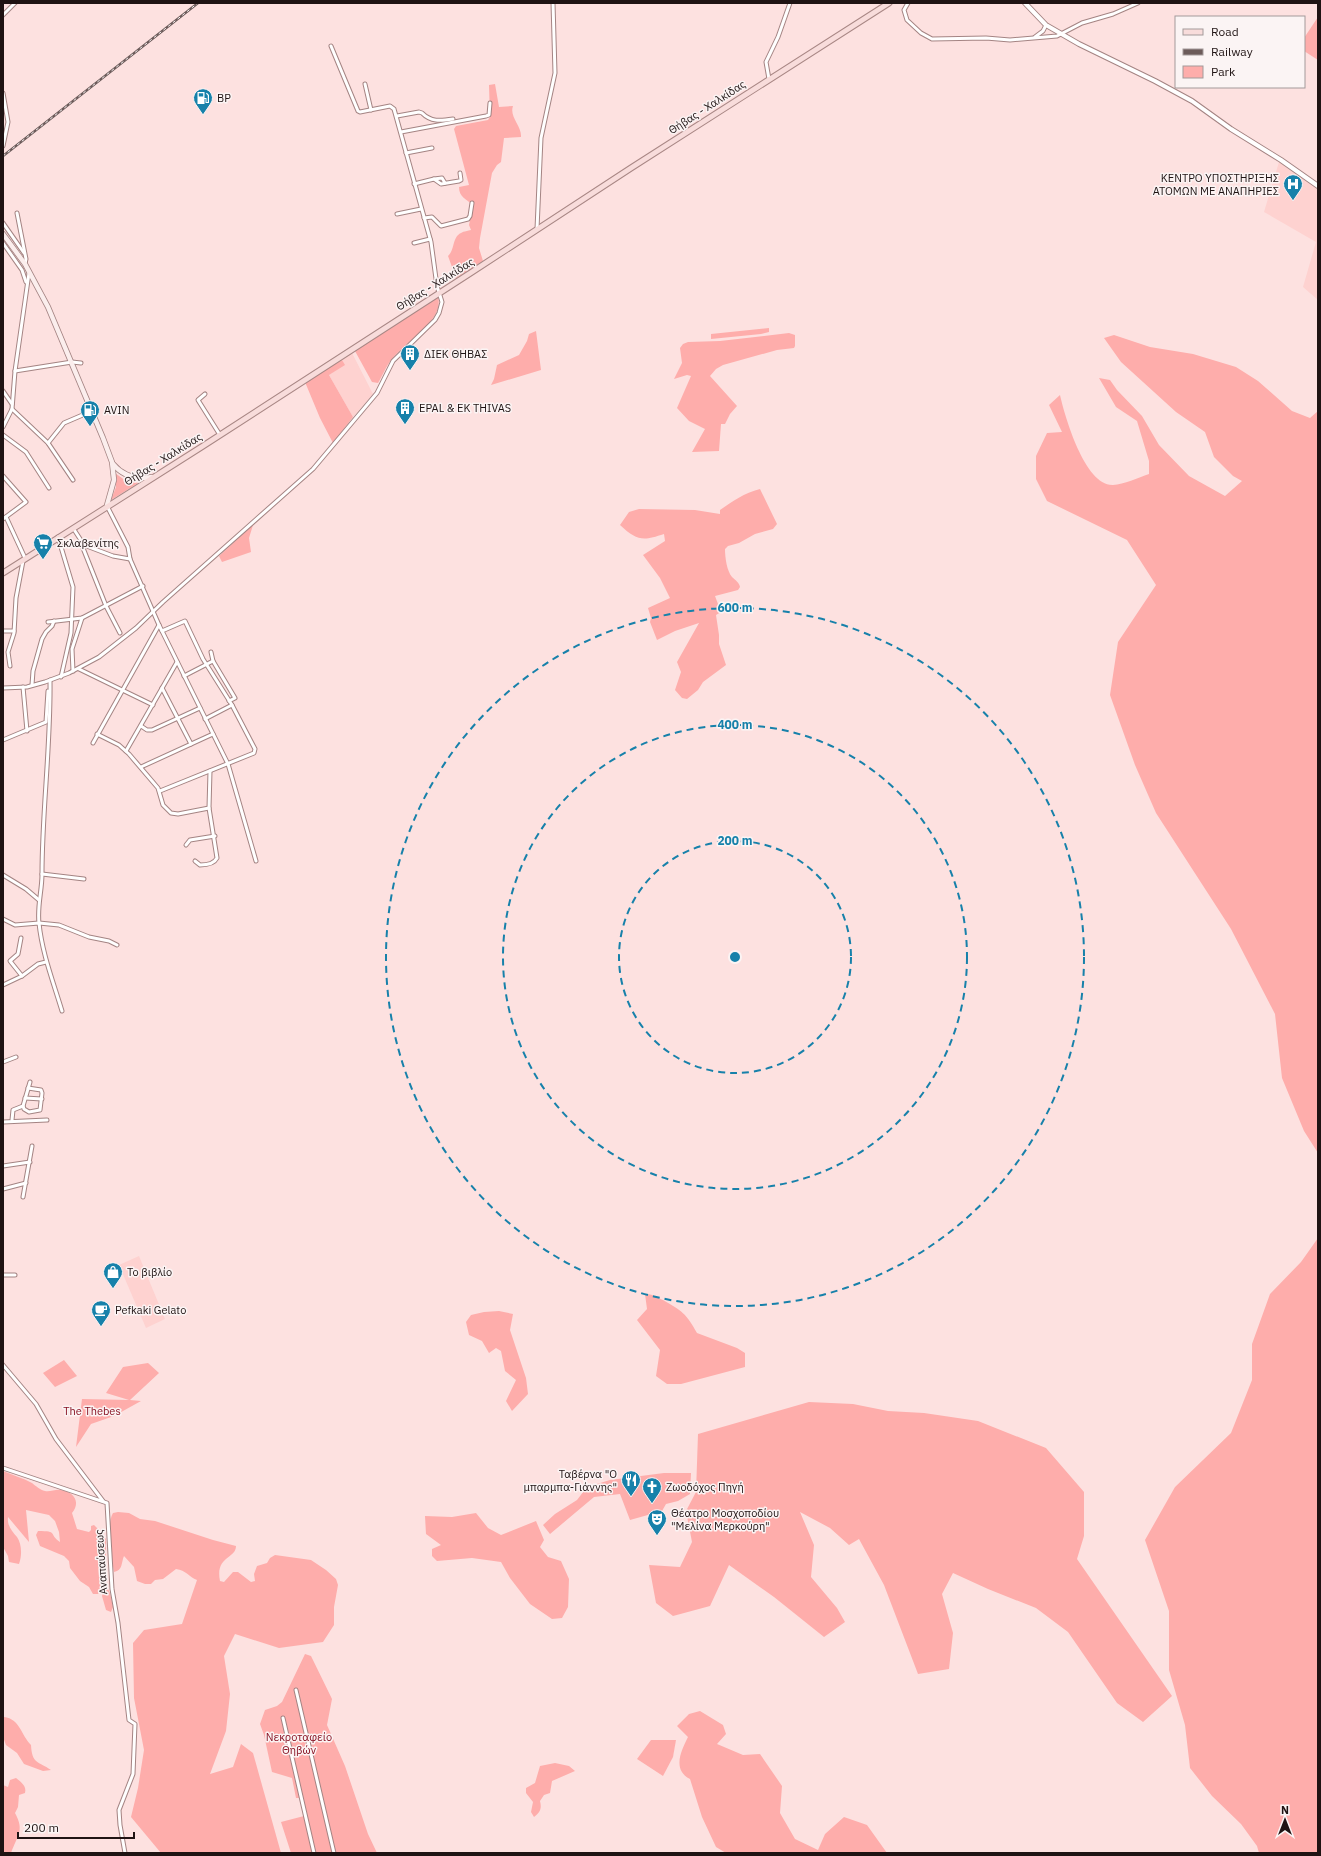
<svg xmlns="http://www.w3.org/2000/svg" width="1321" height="1856" font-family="'IBM Plex Sans',sans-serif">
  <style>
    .built { fill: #fed2d0 }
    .green { fill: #feadab }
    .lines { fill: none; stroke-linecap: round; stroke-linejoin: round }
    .minor-casing { stroke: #a48483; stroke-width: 5 }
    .tertiary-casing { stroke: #a48483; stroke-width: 6 }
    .secondary-casing { stroke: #a48483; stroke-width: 6 }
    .primary-casing { stroke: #a98785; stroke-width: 7 }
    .minor { stroke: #fff; stroke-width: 3 }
    .tertiary { stroke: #fff; stroke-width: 4 }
    .secondary { stroke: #fbeeed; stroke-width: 4.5 }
    .primary { stroke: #f8dcdb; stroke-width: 5 }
    .rail-casing { stroke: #6c5b5a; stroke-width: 2.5 }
    .rail { stroke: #fbf4f4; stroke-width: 1; stroke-dasharray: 3; stroke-linecap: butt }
    .ring { fill: none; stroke: #1781aa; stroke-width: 2; stroke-dasharray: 7 5 }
    .labels { text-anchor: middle; stroke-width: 3; stroke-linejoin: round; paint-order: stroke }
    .poi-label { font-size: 11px; fill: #1f1313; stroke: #fbf4f4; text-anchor: start }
    .street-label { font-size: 11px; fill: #1f1313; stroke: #fbf4f4 }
    .park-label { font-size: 11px; fill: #881223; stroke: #fbf4f4 }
    .centre { fill: #1781aa; stroke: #fbf4f4; stroke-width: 2 }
    .ring-label { font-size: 12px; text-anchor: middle; font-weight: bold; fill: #1781aa; stroke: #fbf4f4; stroke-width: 3; stroke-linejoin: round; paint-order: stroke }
  </style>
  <rect width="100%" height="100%" fill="#fde1e0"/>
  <g class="built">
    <path d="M1279,162L1318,190V300L1303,287L1316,242L1264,212Z"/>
    <path d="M352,353L373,394L353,417L329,375L344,365L342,360Z"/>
    <path d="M139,1256L165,1319L146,1328L119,1265Z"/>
  </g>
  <g class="green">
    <path d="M1318,17V60L1304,51V38Z"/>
    <path d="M495,84L499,107L513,106C509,117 522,126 521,137L504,138L501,162L497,165L492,173L480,238L479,248L483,261L456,278L448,256C455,250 452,237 461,233C464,231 468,231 471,230L469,225L473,205C466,199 459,197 459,187L469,185L454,129L456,126L488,120L490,117L489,85Z"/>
    <path d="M438,297C445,320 405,342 392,359C386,366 383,375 378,383L372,382L355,351Z"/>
    <path d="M769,328V332L761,334L711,339V334Z"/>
    <path d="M536,331L541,370L491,385L494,379L497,365L519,355L527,341L529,334Z"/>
    <path d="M789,333L795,335V346L794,348L777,350L723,365L716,369L710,376L737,406L730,414L725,424H721L719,451L692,452L705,429L689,421L677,408L691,376L687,375L674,379L682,363L680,348L683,344L688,342L720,341Z"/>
    <path d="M1114,335L1150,347L1193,354L1236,367L1258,381L1292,411L1310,418L1318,411V1153L1304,1131L1282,1078L1275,1014L1231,929L1156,813L1135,765L1110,695L1118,642L1156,585L1127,540L1047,501L1036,479V456L1047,433L1062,432L1049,405L1060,395C1065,417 1085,486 1113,485C1124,484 1138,478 1149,474V461L1137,421L1116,407L1099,378L1110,380L1117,390L1142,416L1159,445L1189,476L1225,496L1242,481L1233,476L1214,457L1205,432L1176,412L1121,362L1104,338Z"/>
    <path d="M342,360L345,365L329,375L353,417L333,443L320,418L305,382Z"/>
    <path d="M115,473L126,481L138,483L111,500L116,487Z"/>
    <path d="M760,489L777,524L773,529L755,534L739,543L728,546L725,549C725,558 727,571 732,577C736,581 739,582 740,587L738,590L715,596L721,612L716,615L719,635V644L726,665L703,682L698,690L687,699L682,698L675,690L681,672L677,662L699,623L675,631L657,640L650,622L651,618L648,608L670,598L660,578L643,555L665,541L664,534C643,541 637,541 620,525L629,512L639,509L695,510L720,514V510C733,501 744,493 760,489Z"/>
    <path d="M253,525L249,538L251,552L222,562L219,556Z"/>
    <path d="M1318,1238V1853H1259L1257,1846L1241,1824L1212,1796L1190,1768L1185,1725L1169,1670V1611L1145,1540L1175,1487L1231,1433L1252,1380V1344L1270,1294L1301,1262Z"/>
    <path d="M645,1294C653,1294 656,1297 663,1300C682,1311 686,1313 697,1333L737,1348L745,1353V1367L681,1384H667L656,1376L660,1350L637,1320L647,1309Z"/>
    <path d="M499,1311L513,1314L510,1330L526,1378L528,1394L512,1411L506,1401L516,1380L505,1371L501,1351L496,1348L489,1353L482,1341L469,1335L466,1322L471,1315L484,1312Z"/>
    <path d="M64,1360L77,1376L55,1387L43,1373Z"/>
    <path d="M148,1363L159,1373L130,1400L141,1401L114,1416L91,1424L76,1447L82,1399L129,1400L106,1393L123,1367Z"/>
    <path d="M809,1402L853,1404L888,1411L924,1413L978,1421L1046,1448L1084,1492V1536L1077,1559L1172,1696L1143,1722L1117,1703L1068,1632L1036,1608L988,1589L953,1573L942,1594L953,1633L949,1669L918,1674L884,1585L859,1539L849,1545L830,1528L800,1512L814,1545L811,1577L837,1608L845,1622L824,1637L774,1597L729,1565L710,1606L673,1616L656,1603L649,1565L680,1567L692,1542L686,1511L696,1492L698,1434Z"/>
    <path d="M3,1471C12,1475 23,1478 32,1483C36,1486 40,1490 45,1491C50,1492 56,1489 61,1490C74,1492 81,1502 72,1513L77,1529L89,1532L91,1530V1526L94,1525L98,1529L99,1535H102L106,1539V1571L104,1581L110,1593L113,1607L111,1612L106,1610L102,1596L104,1590L103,1586L98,1594H93L89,1587L80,1581L70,1568L69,1561L64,1556L40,1546L36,1535L38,1531C59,1531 48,1534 60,1542L59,1532L55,1521L49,1515L26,1510L29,1542L8,1517C7,1526 12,1531 17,1537C22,1544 22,1556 19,1564L9,1562L8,1556L3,1547Z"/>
    <path d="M664,1473H691L690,1494L678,1501L666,1504L662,1511L630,1520L620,1494L594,1497L550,1534L543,1525L555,1514L577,1500L587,1487L610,1480Z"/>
    <path d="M118,1512L129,1513L140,1519L155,1521L213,1540L236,1546C236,1559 215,1556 220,1581L224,1582L233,1572H238L251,1582L255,1581L254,1574L257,1566L267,1563L270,1558L275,1555L311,1560L326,1570L336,1579L338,1585L334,1607V1625L323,1642L279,1648L235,1634L224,1656L230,1694L226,1731L210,1774L233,1767L241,1744L253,1753L281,1853H161L131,1817L138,1788L144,1750L134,1698L133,1643L144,1630L182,1624L197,1580C189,1577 186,1570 176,1569L163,1579L155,1580L151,1584H145L137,1581L134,1567L124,1556C121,1563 123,1570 114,1572C112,1560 106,1523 113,1513Z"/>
    <path d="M476,1513L488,1528L501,1535L536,1521L544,1540L540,1547L548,1557L561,1561L569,1579L568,1607L562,1618L552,1619L530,1604L510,1578L501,1562L472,1558L437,1561L432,1556V1549L441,1545L426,1534L425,1516L452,1517Z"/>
    <path d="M305,1654L311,1656L332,1699L327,1725L345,1766L368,1834L377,1853H291L281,1822L304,1816L300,1798H296L292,1778L272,1772L264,1735L260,1724L265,1710L277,1706L282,1702Z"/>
    <path d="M700,1711L723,1725L726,1734L717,1744L743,1755L760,1754L782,1786L780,1813L795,1839L818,1850L825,1834L844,1817L867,1825L887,1853H726L716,1847L702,1817L690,1779C672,1770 681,1751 688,1737L677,1726L689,1714Z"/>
    <path d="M4,1717C20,1719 21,1735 31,1745C32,1764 38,1761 51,1770L43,1771L24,1764L17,1753L6,1745L3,1737Z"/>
    <path d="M651,1740H676L673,1757L663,1776L637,1759Z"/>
    <path d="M555,1763L569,1766L575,1771L552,1781L550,1793L544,1795L540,1801C542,1809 540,1812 534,1817L531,1812L533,1802L526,1793V1788L535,1783L540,1766Z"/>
    <path d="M16,1778C21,1782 27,1786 25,1793L19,1795L18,1807L15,1813C25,1831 17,1836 11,1853H3V1785L8,1787L10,1780Z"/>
  </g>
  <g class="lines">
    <g class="minor-casing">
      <g id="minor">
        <path d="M908,3L904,10L907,20L921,33L932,39L986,38L1010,40L1057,36L1082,23L1113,14L1138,3"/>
        <path d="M3,15L15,3"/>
        <path d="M1035,37L1043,31L1046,25"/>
        <path d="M769,79L766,62L778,37L790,3"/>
        <path d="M365,84L371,110"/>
        <path d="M3,93L8,122L3,146"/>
        <path d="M397,116L419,112L422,113C431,122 440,121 453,119"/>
        <path d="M401,132L486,116L489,115L490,103"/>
        <path d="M406,153L432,148"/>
        <path d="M434,179L442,178L445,183"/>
        <path d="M414,184L434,179L441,184L459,181L461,180L460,173"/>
        <path d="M17,213L26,259L25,264"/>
        <path d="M397,214L421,209"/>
        <path d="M424,218L432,217L441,226L468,219L470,216L472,203"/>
        <path d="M3,223L24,253"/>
        <path d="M537,229L541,138L555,73L553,3"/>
        <path d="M3,243L22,270L26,282"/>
        <path d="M414,243L430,239"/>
        <path d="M15,371L72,362L81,363"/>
        <path d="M3,391L12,404"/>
        <path d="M205,394L198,400L220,435"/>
        <path d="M12,409L48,443L73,480"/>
        <path d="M3,427L12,409L15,371L29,273"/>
        <path d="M3,435L26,452L49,488"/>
        <path d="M48,443L64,423L92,411"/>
        <path d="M3,476L26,502L3,519"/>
        <path d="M107,506L128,547L130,559L159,625L228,764L256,861"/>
        <path d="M6,517L25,558"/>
        <path d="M73,528L84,545L113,556L130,559"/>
        <path d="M58,537L73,587L71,633L61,677"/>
        <path d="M81,543L106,606L120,633"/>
        <path d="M48,622L82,618L143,586"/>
        <path d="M3,631H14"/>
        <path d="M162,631L185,621L203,659L232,705L205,719"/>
        <path d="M211,652L213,661L235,698L229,701"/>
        <path d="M10,666L8,652L14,633L16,598L23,561"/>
        <path d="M79,669L153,705"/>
        <path d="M73,671L72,649L82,618"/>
        <path d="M184,676L213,661"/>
        <path d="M50,680C51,745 42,810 42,874C42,891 37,906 39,923C42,953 53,981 62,1011"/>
        <path d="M32,685L33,671L42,639L46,632L52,626L54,621"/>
        <path d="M23,687L27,731"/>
        <path d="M3,688L27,687L45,682L69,673L99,657L136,628L163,602L313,469L377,393L393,361L435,320L439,313L442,302L437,286L431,242L394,109L390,106L360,112L358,111L331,46"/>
        <path d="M162,688L191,744"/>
        <path d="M141,726L147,730H152L200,708"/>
        <path d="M97,734L119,745L129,754L158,788L163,805L171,813L178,814L209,808"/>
        <path d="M3,740L46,722L48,691"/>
        <path d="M93,743L159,625"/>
        <path d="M126,751L177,662"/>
        <path d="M141,767L213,734"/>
        <path d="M160,791L254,753L255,749L232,705"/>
        <path d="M186,845L190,840L215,836"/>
        <path d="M195,861L200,865C206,865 214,864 217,858L209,808L210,771"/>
        <path d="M42,874L84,879"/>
        <path d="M3,875L26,889L39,900"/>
        <path d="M3,919L15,925L39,923L59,925L89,937L109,941L117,945"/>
        <path d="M21,938L18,954L10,961L22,976"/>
        <path d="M3,985L22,976L38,964L46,962"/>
        <path d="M3,1062L16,1057"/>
        <path d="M25,1098L42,1099"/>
        <path d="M23,1106L24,1109L29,1112L40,1110L42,1093L41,1090L28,1088"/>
        <path d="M12,1120L13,1110L23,1106L30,1082"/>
        <path d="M3,1122L47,1120"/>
        <path d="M3,1166L30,1162"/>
        <path d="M3,1189L26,1183"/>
        <path d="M23,1197L32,1146"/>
        <path d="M3,1275H15"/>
        <path d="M3,1365L36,1404L56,1439L103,1501"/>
        <path d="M3,1468L107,1503L112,1589L118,1623L129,1720L135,1724L133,1774L119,1810L120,1825L125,1853"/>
        <path d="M296,1690L334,1853"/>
        <path d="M283,1718L314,1853"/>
      </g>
    </g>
    <g class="tertiary-casing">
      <path id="tertiary" d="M1025,3L1046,25L1079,44L1155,81L1192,101L1231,129L1281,160L1318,186"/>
    </g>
    <g class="secondary-casing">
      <g id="secondary">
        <path d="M3,234L25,264L48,307L103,438L112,462L114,480L107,505"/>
        <path d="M113,464C123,476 136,480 152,477"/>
      </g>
    </g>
    <g class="primary-casing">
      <path id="primary" d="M3,573L203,446L472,272L631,168L889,3"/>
    </g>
    <use href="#minor" class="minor"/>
    <use href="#tertiary" class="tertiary"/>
    <use href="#secondary" class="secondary"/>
    <use href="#primary" class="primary"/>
    <g class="rail-casing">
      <path id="rail" d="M3,156L198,3"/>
    </g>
    <use href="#rail" class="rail"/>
  </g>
  <g class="ring">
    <circle cx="735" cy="957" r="116"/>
    <circle cx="735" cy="957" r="232"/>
    <circle cx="735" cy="957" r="349"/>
  </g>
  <defs>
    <g id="fuel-pin" transform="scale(1)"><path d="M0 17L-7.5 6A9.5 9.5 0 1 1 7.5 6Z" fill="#1781aa" stroke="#fbf4f4"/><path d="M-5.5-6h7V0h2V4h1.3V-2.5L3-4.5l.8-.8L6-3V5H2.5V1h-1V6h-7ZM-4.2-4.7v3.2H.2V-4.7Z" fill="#fff"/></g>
    <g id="hospital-pin" transform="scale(1)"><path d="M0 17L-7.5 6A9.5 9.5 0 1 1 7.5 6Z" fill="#1781aa" stroke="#fbf4f4"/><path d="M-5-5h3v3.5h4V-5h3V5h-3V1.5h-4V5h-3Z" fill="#fff"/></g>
    <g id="building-pin" transform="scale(1)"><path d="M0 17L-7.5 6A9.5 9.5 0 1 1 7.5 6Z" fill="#1781aa" stroke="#fbf4f4"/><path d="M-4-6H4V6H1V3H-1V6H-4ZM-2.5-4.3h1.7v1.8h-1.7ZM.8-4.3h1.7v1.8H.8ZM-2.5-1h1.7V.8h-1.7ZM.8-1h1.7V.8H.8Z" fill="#fff"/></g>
    <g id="supermarket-pin" transform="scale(1)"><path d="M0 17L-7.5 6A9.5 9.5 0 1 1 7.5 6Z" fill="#1781aa" stroke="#fbf4f4"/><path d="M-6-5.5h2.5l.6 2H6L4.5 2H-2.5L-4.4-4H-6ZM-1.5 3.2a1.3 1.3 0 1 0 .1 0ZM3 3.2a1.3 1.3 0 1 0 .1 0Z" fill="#fff"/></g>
    <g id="shop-pin" transform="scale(1)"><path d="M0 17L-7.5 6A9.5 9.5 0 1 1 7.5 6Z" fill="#1781aa" stroke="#fbf4f4"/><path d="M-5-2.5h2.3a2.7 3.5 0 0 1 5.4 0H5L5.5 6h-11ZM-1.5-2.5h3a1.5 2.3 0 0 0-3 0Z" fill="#fff"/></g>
    <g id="cafe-pin" transform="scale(1)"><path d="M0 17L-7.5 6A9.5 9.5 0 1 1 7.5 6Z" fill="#1781aa" stroke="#fbf4f4"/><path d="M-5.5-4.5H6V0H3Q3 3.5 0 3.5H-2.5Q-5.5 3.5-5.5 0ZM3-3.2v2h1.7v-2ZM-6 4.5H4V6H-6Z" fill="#fff"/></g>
    <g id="restaurant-pin" transform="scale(1)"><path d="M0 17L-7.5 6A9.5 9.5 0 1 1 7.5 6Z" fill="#1781aa" stroke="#fbf4f4"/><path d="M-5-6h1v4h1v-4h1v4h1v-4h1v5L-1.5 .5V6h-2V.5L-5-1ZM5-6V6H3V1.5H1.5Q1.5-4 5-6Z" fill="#fff"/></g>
    <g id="church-pin" transform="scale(1)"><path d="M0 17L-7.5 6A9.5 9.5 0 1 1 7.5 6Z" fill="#1781aa" stroke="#fbf4f4"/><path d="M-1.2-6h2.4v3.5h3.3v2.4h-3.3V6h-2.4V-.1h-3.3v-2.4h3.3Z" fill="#fff"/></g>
    <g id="theatre-pin" transform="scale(1)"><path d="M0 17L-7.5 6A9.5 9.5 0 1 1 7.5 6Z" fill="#1781aa" stroke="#fbf4f4"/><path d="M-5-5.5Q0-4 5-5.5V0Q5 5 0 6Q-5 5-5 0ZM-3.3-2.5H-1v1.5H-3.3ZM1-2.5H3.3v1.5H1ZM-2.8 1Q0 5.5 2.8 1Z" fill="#fff"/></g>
  </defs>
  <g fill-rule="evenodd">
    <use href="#fuel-pin" x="203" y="98"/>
    <use href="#hospital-pin" x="1293" y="184"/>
    <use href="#building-pin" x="410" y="354"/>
    <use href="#building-pin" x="405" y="408"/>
    <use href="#fuel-pin" x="90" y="410"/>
    <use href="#supermarket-pin" x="43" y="543"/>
    <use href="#shop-pin" x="113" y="1272"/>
    <use href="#cafe-pin" x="101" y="1310"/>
    <use href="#restaurant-pin" x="631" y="1480"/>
    <use href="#church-pin" x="652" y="1487"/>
    <use href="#theatre-pin" x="657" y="1519"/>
  </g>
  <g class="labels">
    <g class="poi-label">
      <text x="217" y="102">BP</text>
      <text x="1279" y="182" text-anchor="end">ΚΕΝΤΡΟ ΥΠΟΣΤΗΡΙΞΗΣ<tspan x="1279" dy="13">ΑΤΟΜΩΝ ΜΕ ΑΝΑΠΗΡΙΕΣ</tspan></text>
      <text x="424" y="358">ΔΙΕΚ ΘΗΒΑΣ</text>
      <text x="419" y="412">EPAL &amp; EK THIVAS</text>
      <text x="104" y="414">AVIN</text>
      <text x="57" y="547">Σκλαβενίτης</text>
      <text x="127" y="1276">Το βιβλίο</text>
      <text x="115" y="1314">Pefkaki Gelato</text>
      <text x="617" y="1478" text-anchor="end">Ταβέρνα "Ο<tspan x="617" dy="13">μπαρμπα-Γιάννης"</tspan></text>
      <text x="666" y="1491">Ζωοδόχος Πηγή</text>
      <text x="671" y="1517">Θέατρο Μοσχοποδίου<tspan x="671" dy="13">"Μελίνα Μερκούρη"</tspan></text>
    </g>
    <g class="street-label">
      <text transform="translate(707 107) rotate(-33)" y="4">Θήβας - Χαλκίδας</text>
      <text transform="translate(435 284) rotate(-32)" y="4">Θήβας - Χαλκίδας</text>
      <text transform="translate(163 459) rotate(-32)" y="4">Θήβας - Χαλκίδας</text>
      <text transform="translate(101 1562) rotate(-94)" y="4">Αναπαύσεως</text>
    </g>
    <g class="park-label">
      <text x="92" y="1415">The Thebes</text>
      <text x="299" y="1741">Νεκροταφείο<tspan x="299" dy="13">Θηβών</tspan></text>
    </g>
  </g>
  <circle cx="735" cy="957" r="6" class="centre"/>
  <g class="ring-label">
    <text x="735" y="612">600 m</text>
    <text x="735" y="729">400 m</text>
    <text x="735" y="845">200 m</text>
  </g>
  <rect width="1321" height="1856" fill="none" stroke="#1f1313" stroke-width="8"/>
  <rect x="1175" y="16" width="130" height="72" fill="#fbf4f4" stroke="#a39a9a"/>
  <rect x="1183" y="29" width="20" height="6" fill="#f8dcdb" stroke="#a39a9a"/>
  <text x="1211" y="36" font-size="12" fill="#1f1313">Road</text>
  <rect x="1183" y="49" width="20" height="6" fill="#6c5b5a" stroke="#a39a9a"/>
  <text x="1211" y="56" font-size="12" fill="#1f1313">Railway</text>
  <rect x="1183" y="66" width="20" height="12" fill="#feadab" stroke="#a39a9a"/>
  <text x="1211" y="76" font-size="12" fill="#1f1313">Park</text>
  <g transform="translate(1285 1820)" stroke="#fbf4f4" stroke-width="3" paint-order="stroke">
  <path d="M0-3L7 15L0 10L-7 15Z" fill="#1f1313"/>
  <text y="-6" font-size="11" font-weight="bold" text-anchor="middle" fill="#1f1313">N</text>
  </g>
  <path d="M18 1832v6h116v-6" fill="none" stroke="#1f1313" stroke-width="2"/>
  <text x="24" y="1832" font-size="12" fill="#1f1313" stroke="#fbf4f4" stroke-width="3" paint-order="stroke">200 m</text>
</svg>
